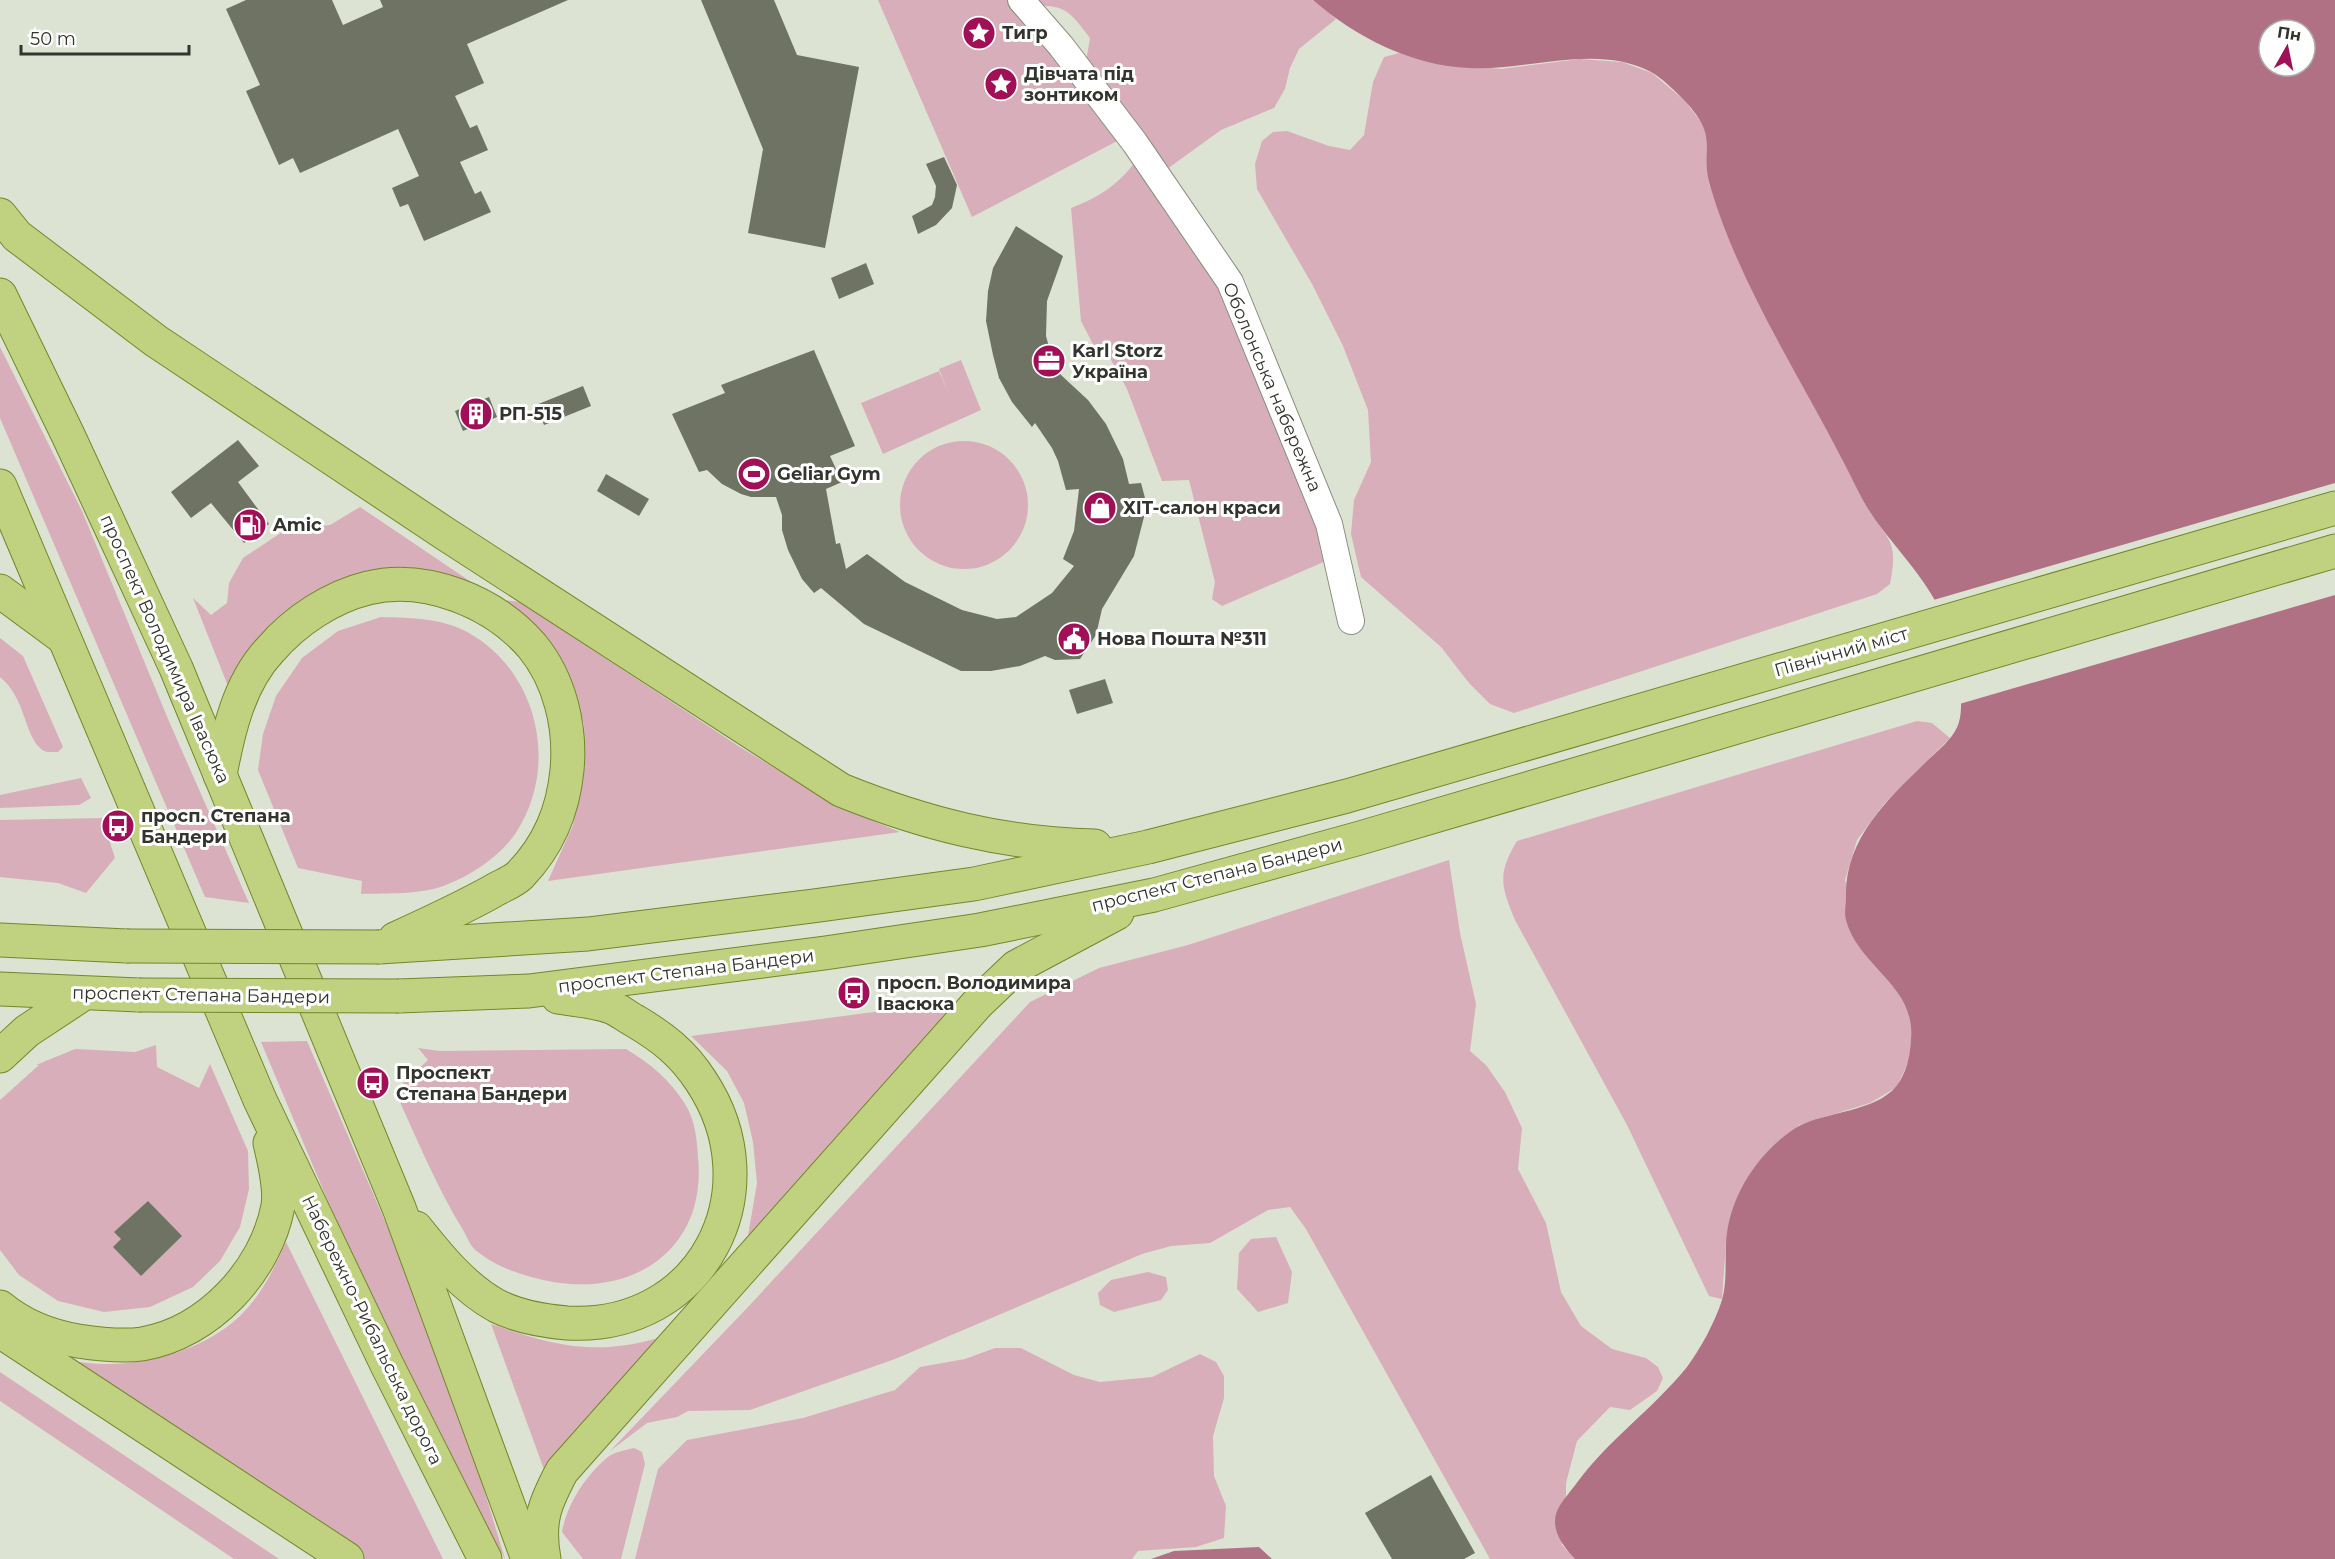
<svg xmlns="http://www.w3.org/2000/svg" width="2335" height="1559" font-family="Montserrat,sans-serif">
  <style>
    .green { fill: #d8aeba }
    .water { fill: #b07185; fill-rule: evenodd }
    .pier { fill: #dde3d2 }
    .building { fill: #6e7364 }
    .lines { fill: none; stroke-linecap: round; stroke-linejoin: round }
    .minor-casing { stroke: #898e7e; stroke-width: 28 }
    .major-casing { stroke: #73872a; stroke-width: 35 }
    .minor { stroke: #fff; stroke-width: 26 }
    .major { stroke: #c0d27f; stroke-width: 33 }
    .major-bridge-casing { stroke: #73872a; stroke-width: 35; stroke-linecap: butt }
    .major-bridge { stroke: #c0d27f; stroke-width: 33 }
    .labels { text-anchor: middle; stroke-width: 6; stroke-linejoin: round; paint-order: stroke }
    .poi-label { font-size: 18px; font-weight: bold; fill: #32342d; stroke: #fff; text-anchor: start }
    .street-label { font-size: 18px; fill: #32342d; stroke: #fff }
  </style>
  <rect width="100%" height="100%" fill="#dde3d2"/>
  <g class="green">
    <path d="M878,0H1012L1121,139L972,217Z"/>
    <path d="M1029,0H1313L1336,19L1299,49L1290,68L1285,89L1274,108L1221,130L1163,172L1085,68L1090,38C1072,15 1067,4 1035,6Z"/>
    <path d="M1403,52L1428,61L1501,69L1580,59L1622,62L1652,73L1685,101L1701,122L1710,140L1707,164L1709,184L1736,254L1871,514C1893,543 1897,547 1890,584L1877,594L1514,713L1490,704L1469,683L1441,647L1361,577L1351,534L1354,500L1371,462L1368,410L1343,346L1312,284L1257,189L1255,164L1262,141L1273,132L1287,131L1329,146L1350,150L1364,135L1373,82L1384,57Z"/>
    <path d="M1135,162L1225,285L1327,530L1326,561L1222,606L1212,599L1215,582L1189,480L1162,481L1127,389L1105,349L1097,352L1081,321L1071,208C1098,198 1118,185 1135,162Z"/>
    <path d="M0,347L82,511L168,719L249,903L205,897L0,418Z"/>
    <path d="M961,360L981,410L883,454L861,403L939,371L948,392L939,369Z"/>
    <circle cx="964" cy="505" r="64"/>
    <path d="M360,507L489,594L387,573L232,696L193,598L211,615L227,603L229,583L243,558L285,530L330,525Z"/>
    <path d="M503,600L520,602L740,747L840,807L900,832L548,881L573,825L585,765L584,724L565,669Z"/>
    <path d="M381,617C412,618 442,618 469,633C538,672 559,765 517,831C502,855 473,874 446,885C421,895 387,893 361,894L362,881L298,868L258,770L263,734L276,696L302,658L338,631Z"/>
    <path d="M0,638L23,656L63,747L58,752C50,752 45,753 40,748C24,733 25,697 0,677Z"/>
    <path d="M1917,721L1932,723L1950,738L1884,804L1857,840L1845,880L1861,947L1897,991L1913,1021L1909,1060L1897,1087L1870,1103L1799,1125L1726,1243L1722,1299L1709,1296L1627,1125L1515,920C1501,886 1497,874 1517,841Z"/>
    <path d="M81,778L91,798L79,805L0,808V795Z"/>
    <path d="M102,818L115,858L86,893L58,883L0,877V820Z"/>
    <path d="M1449,860L1460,933L1476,1004L1470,1051L1486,1065L1505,1092L1522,1128L1518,1169L1546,1223L1561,1292L1581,1326L1612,1349L1646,1358L1658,1367L1663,1378L1657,1391L1630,1410L1610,1407L1577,1441L1566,1483V1498L1557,1512L1562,1545L1575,1559H1490L1306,1229L1290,1207L1268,1210L1210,1243L1171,1246L1142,1254L895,1359L750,1410L688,1411L677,1417L647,1423L610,1451L748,1307L1030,1002L1099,968L1188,945Z"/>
    <path d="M958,1001L746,1247L757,1183L753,1142L744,1103L727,1071L691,1036Z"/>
    <path d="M307,1041L420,1302L465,1427L505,1559L398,1368L261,1042Z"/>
    <path d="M156,1045L157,1067L199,1088L210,1064L248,1151L249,1189L240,1227L220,1261L193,1287L150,1307L104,1312L58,1301L19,1275L0,1250V1100L39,1065H36L75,1049L135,1052Z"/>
    <path d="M418,1048L439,1051L626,1049C650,1063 670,1080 685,1104C695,1119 697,1140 698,1157C707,1247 637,1296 553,1282C527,1277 499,1269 478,1252C471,1248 467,1237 463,1230C436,1186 416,1137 395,1091L428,1060Z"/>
    <path d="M1276,1237L1292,1272L1288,1303L1258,1312L1237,1289L1239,1253L1251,1239Z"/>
    <path d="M286,1242L443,1559H361L49,1357C67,1360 85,1364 104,1364C150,1365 205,1349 240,1316C261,1296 274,1269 286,1242Z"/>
    <path d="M1148,1272L1166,1277L1168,1290L1161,1300L1114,1312L1100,1305L1098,1293L1111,1280Z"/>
    <path d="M491,1324C562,1348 599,1357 672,1334L546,1475Z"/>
    <path d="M995,1348H1021L1074,1375L1100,1382L1152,1377L1200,1354L1216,1362L1224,1376V1398L1213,1436L1214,1476L1226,1506L1224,1538L1196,1547L1138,1551L1132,1559H635L658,1469L687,1440L803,1418L895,1390L920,1367L965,1359Z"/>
    <path d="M0,1372L279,1559H234L0,1401Z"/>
    <path d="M634,1448L642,1452L645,1464L621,1559H583L562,1532C567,1504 586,1475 608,1457C614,1452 626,1450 634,1448Z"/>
  </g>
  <g class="water">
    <path d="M1313,0H2335V1559H1575C1563,1546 1550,1530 1557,1511C1561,1502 1570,1492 1576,1484C1608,1440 1653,1409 1687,1367C1701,1348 1715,1322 1722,1300C1727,1283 1725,1263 1726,1246C1727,1210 1744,1176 1769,1150C1779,1140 1792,1129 1803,1124C1833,1111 1883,1110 1900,1081C1908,1067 1910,1055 1911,1039C1916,986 1858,966 1846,920C1844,913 1846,905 1846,898C1844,840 1886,801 1925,763C1937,751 1954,739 1959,722C1967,695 1950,631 1938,606C1923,576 1894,546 1874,518C1862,501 1853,480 1843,461C1798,373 1740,285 1711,189C1698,148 1722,140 1684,100C1675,91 1662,78 1651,72C1597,43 1527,71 1469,68C1413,66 1355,37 1313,0ZM2269,30H2305V66H2269Z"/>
    <circle cx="1001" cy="83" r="16"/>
    <path d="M1259,1547L1272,1559H1151L1174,1551Z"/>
  </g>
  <path class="pier" d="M2335,483V595L1956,705L1955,670L1935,607L1930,601Z"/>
  <g class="building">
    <path d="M246,0H332L343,25L383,7L380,0H568L467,44L484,83L455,96L470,128L477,125L488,150L460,162L475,194L481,191L491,212L424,241L408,204L400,207L392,188L419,176L398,129L300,173L293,158L279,165L246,91L260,85L226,9Z"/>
    <path d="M701,0H774L797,55L859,67L825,248L748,233L763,149Z"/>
    <path d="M944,157L957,185L952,208L936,225L918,234L912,216L932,205L935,197L936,186L926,164Z"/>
    <path d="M1016,226L1063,256L1047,301L1046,336L1051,354L1061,375L1088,400L1106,424L1123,459L1129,484L1141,483L1145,498V513L1134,556L1102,609L1096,635L1080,659L1055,660L1045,656L1020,666L991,671H961L864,624L821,588L814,593L802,579L788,550L782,530V515L776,497H751L741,494L722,484L707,470L699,472L672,414L725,393L721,385L814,350L855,446L830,456L842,482L826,489L836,544L840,543L846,569L867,554L905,582L962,610L997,619L1016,617L1052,593L1074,566L1063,559L1074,531L1079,489L1066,490L1058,461L1052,448L1035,423L1032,427L1012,402L999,378L993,355L986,321L988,291L993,268Z"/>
    <path d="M866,263L874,284L839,299L831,278Z"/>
    <path d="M583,386L591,406L544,425L536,405Z"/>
    <path d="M489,397L497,417L463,431L455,411Z"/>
    <path d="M238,440L259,466L238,482L269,524L244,543L211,503L191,518L171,492Z"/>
    <path d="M606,474L649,499L639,516L597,491Z"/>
    <path d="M1105,679L1113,703L1077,714L1069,690Z"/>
    <path d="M148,1201L182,1236L141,1276L113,1247L121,1239L114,1232Z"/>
    <path d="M1431,1475L1475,1553L1464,1559H1392L1365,1513Z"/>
  </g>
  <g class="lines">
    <g class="minor-casing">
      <path id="minor" d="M1021,0L1061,46L1135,143L1230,282L1329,524L1351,621"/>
    </g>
    <g class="major-casing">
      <g id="major">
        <path d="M0,215L17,236L156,341L444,533L841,790C925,824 1004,844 1095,846"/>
        <path d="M0,295L68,435L176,668L399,1208L528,1559"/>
        <path d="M0,486L260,1100L387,1365L485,1559"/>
        <path d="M0,591L61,636"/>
        <path d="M220,775C228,732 239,683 270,650C295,621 331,597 368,588C426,574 494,602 532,646C560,680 571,727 567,770C563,811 549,845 520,875C513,882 501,886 493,891C461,909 428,924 395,939"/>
        <path d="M0,940L127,946"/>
        <path d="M379,947L588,934L813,906L974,884L1148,847L1347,796L2335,508"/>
        <path d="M0,989L139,995"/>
        <path d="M399,996L529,991L825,953L980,930L1154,895L1360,838L2335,551"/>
        <path d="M0,1056L27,1031L83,994"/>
        <path d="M416,1228C439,1257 464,1288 497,1306C519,1317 543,1321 567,1323C702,1331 774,1191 701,1081C683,1053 662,1037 635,1021C627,1017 619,1010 611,1007C595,1001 575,1000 558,997"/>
        <path d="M0,1307C23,1326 48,1336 78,1341C98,1344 121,1347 142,1344C208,1333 266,1271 278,1206C281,1187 274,1161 270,1143"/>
        <path d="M0,1331L347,1559"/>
        <path d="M544,1559C537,1521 545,1503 562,1471L978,1003L1016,967L1117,913"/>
      </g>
    </g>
    <use href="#minor" class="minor"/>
    <use href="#major" class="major"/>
    <g class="major-bridge-casing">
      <g id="major-bridge">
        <path d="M127,946L379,947"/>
        <path d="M139,995L399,996"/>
      </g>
    </g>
    <use href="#major-bridge" class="major-bridge"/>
  </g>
  <defs>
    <g id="sight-disc" transform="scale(1.725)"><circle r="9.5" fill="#a11057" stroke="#fff"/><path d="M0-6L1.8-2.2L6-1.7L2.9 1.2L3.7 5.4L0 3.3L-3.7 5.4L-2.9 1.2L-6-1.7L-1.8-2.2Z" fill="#fff"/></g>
    <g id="office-disc" transform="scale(1.725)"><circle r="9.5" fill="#a11057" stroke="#fff"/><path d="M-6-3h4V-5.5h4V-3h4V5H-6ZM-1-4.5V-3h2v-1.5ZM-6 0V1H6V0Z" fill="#fff"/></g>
    <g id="building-disc" transform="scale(1.725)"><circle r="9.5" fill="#a11057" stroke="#fff"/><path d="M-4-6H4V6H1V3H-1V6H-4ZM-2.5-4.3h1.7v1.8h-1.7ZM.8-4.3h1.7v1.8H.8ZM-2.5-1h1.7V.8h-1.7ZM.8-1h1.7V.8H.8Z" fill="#fff"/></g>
    <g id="stadium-disc" transform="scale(1.725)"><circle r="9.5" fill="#a11057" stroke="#fff"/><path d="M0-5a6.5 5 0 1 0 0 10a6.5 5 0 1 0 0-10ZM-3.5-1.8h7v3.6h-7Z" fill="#fff"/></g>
    <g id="shop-disc" transform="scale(1.725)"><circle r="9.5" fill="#a11057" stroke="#fff"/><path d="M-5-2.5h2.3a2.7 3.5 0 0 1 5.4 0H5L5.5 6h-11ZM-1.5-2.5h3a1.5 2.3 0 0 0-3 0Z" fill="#fff"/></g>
    <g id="fuel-disc" transform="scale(1.725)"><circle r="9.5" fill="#a11057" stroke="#fff"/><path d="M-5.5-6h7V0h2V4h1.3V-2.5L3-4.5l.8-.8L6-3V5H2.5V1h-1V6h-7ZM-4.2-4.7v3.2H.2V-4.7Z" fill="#fff"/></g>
    <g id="civic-disc" transform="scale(1.725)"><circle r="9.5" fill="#a11057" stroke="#fff"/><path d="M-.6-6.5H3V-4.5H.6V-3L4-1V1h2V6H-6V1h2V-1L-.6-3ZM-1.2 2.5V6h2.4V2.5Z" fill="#fff"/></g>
    <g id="bus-disc" transform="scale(1.725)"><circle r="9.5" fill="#a11057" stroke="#fff"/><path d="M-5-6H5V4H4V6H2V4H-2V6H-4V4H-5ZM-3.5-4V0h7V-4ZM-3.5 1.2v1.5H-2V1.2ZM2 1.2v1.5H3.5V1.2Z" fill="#fff"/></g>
  </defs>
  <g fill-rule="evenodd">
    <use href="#sight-disc" x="979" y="33"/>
    <use href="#sight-disc" x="1001" y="84"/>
    <use href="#office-disc" x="1049" y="361"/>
    <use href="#building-disc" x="476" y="414"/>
    <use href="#stadium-disc" x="754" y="474"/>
    <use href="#shop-disc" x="1100" y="508"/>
    <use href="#fuel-disc" x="250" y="525"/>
    <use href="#civic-disc" x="1074" y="639"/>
    <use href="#bus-disc" x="118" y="826"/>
    <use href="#bus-disc" x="854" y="993"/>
    <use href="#bus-disc" x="373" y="1083"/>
  </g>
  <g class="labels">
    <g class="poi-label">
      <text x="1002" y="39">Тигр</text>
      <text x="1024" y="80">Дівчата під<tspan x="1024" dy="21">зонтиком</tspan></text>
      <text x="1072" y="357">Karl Storz<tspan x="1072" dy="21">Україна</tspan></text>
      <text x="499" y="420">РП-515</text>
      <text x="777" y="480">Geliar Gym</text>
      <text x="1123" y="514">ХІТ-салон краси</text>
      <text x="273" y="531">Amic</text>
      <text x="1097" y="645">Нова Пошта №311</text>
      <text x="141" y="822">просп. Степана<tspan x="141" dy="21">Бандери</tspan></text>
      <text x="877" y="989">просп. Володимира<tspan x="877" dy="21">Івасюка</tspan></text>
      <text x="396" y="1079">Проспект<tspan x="396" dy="21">Степана Бандери</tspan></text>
    </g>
    <g class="street-label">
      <text transform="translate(1272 387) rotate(67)" y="6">Оболонська набережна</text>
      <text transform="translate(165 649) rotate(66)" y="6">проспект Володимира Івасюка</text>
      <text transform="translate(1841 652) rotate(-16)" y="6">Північний міст</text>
      <text transform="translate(1217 875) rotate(-14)" y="6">проспект Степана Бандери</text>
      <text transform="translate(686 971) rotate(-7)" y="6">проспект Степана Бандери</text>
      <text transform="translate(201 995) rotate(1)" y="6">проспект Степана Бандери</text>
      <text transform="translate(372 1330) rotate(64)" y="6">Набережно-Рибальська дорога</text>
    </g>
  </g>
  <g transform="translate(2287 48) rotate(9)"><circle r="28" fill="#ffffff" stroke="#adaeab" stroke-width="1.5"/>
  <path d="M0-4.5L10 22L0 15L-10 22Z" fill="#a11057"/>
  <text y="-9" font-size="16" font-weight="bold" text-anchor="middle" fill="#32342d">Пн</text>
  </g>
  <path d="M21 45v9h168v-9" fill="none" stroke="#32342d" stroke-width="3"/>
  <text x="30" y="45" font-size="18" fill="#32342d" stroke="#ffffff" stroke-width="4.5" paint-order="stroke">50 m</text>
</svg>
